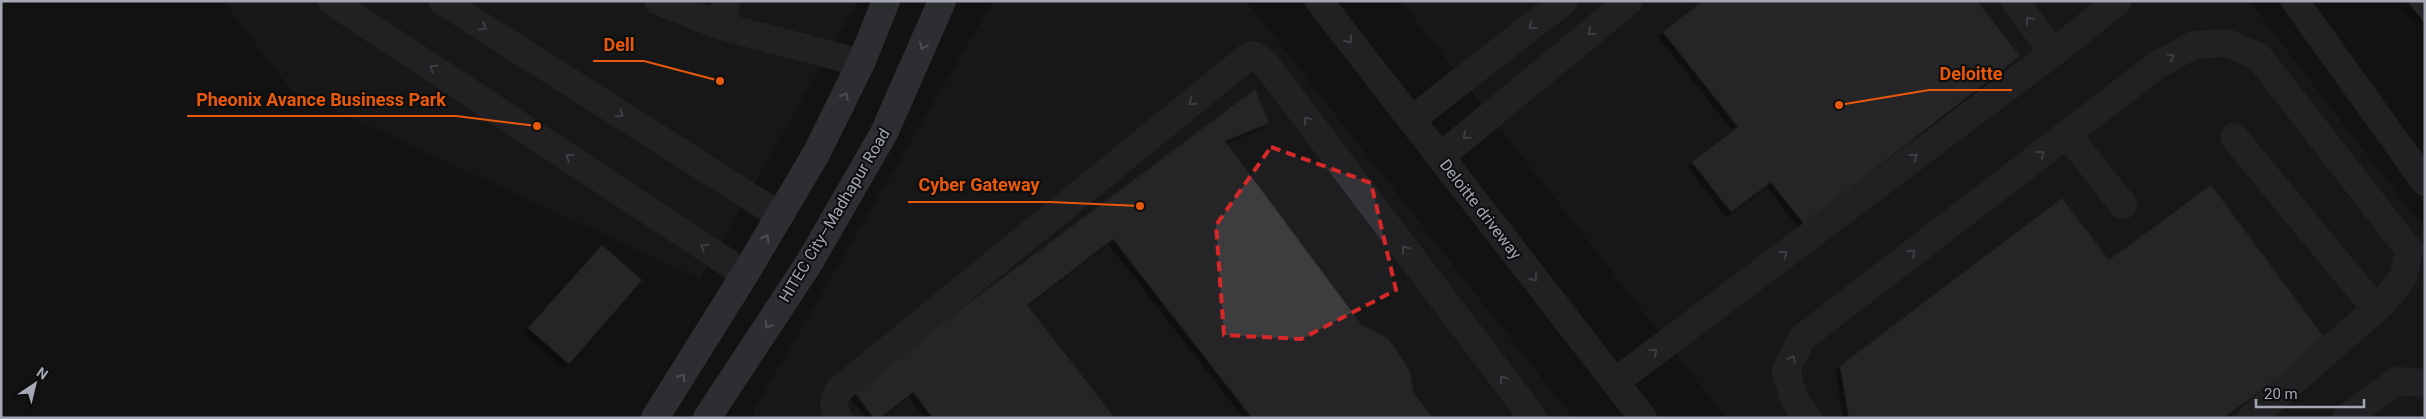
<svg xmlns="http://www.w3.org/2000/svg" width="2426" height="419" font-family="Roboto,sans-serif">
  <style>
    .built { fill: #1e1e20 }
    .building { fill: #3c3c40; stroke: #2c2c2f; filter: url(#shadow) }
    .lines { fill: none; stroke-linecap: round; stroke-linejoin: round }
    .minor { stroke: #333338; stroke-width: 28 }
    .major { stroke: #4f5057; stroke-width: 28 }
    .oneway { stroke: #71737c }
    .oneway2 { stroke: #9296a1 }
    .marked { fill: none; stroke: #d62828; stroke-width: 4; stroke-dasharray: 10 6; stroke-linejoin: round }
    .labels { text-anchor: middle; stroke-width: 4; stroke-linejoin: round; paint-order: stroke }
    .street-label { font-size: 16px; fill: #a3a7b3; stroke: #0d0d0e }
    .leader { fill: none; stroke: #e8590c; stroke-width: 2 }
    .callout-dot { fill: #e8590c; stroke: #0d0d0e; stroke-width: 2 }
    .callout-label { font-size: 18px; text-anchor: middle; font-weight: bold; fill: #e8590c; stroke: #0d0d0e; stroke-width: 4; stroke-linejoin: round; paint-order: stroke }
  </style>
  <defs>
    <filter id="shadow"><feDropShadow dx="-4.5" dy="4.5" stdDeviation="0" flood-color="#0009"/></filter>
  </defs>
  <rect width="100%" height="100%" fill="#121213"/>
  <g class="built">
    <path d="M223,1H858L700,279L291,90Z"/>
    <path d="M993,1H1246L1573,418H758L753,411Z"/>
    <path d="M1401,1H2249L2425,230V418H1726Z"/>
  </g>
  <g class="building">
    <path d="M1703,1H1977L2020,56L1804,224L1771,182L1731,212L1692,162L1738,127L1663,32Z"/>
    <path d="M2407,1H2425V23Z"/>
    <path d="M1255,89L1269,123L1225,141L1361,324L1389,339L1410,371L1414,394L1433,418H1252L1113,239L1027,305L1115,418H933L913,392L880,418H874L853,390Z"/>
    <path d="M2211,185L2327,341L2224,418H1849L1840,366L2062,198L2109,260Z"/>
    <path d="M602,245L642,280L569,364L528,328Z"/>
  </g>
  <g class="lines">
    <g class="minor">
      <path d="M331,1L745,274"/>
      <path d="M442,1L779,215"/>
      <path d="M658,1L721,26L861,63"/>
      <path d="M1319,1L1643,418"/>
      <path d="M2295,1L2425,182"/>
      <path d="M721,26L726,1"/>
      <path d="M2053,53L2118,1"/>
      <path d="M1411,120L1564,1"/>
      <path d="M2067,134L2123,205"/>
      <path d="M2234,137L2376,309"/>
      <path d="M1440,157L1629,1"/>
      <path d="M1615,382L2053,53L2015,1"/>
      <path d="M839,418C832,408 833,400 839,390L1249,56L1254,55L1264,62L1533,418"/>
      <path d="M1808,418L1794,399L1786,370L1802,338L2157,65L2194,45L2227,43L2259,57L2409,250L2403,278L2383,303L2251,418"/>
      <path d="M2346,418L2397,381L2425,383"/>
    </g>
    <g class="major">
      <path d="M655,418L745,274L816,154L861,63L886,1"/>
      <path d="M707,418L809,263L884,133L942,1"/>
    </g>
  </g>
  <defs><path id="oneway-chevron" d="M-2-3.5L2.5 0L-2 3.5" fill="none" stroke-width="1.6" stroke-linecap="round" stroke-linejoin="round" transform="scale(1.25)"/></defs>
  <g class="oneway">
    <use href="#oneway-chevron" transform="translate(2029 20) rotate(-127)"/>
    <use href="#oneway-chevron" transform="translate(1532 26) rotate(142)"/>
    <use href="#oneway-chevron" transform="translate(483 27) rotate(32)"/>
    <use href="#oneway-chevron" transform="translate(1591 32) rotate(140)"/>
    <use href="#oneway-chevron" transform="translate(1349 40) rotate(52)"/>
    <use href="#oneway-chevron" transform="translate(2171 57) rotate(-28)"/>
    <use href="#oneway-chevron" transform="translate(433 68) rotate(-147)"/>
    <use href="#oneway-chevron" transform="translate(1192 102) rotate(141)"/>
    <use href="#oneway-chevron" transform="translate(620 114) rotate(32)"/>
    <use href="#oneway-chevron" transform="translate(1307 120) rotate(-127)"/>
    <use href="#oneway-chevron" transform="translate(1466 136) rotate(141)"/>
    <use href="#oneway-chevron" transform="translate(2041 154) rotate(-38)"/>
    <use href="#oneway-chevron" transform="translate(569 157) rotate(-147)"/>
    <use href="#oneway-chevron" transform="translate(1914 157) rotate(-37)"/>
    <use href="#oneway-chevron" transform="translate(704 247) rotate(-147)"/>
    <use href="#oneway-chevron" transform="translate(1405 249) rotate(-127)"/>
    <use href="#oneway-chevron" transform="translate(1912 253) rotate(-38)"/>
    <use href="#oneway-chevron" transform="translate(1784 254) rotate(-37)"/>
    <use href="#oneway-chevron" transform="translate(1534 278) rotate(52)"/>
    <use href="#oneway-chevron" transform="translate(1654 352) rotate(-38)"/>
    <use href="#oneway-chevron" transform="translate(1792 359) rotate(-64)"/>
    <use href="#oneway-chevron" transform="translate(1503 379) rotate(-127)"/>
  </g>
  <g class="oneway2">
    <use href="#oneway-chevron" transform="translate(923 46) rotate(112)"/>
    <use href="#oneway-chevron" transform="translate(845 96) rotate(-63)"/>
    <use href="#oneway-chevron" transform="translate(766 238) rotate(-60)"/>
    <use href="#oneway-chevron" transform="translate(768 325) rotate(123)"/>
    <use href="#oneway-chevron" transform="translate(682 377) rotate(-57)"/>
  </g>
  <path d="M0 0H2426V419H0ZM1271,147L1371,183L1396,290L1301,339L1224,335L1216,225Z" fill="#121213" fill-opacity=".55" fill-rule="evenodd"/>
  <path class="marked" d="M1271,147L1371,183L1396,290L1301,339L1224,335L1216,225Z"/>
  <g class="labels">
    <g class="street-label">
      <text transform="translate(1481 209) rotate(52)" y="6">Deloitte driveway</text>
      <text transform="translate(834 215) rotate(-59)" y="6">HITEC City–Madhapur Road</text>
    </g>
  </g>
  <path class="leader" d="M720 81L644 61H593M1839 105L1929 90H2012M537 126L456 116H187M1140 206L1050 202H908"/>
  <g class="callout-dot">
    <circle cx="720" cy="81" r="5"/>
    <circle cx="1839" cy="105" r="5"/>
    <circle cx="537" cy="126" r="5"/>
    <circle cx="1140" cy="206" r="5"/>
  </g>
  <g class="callout-label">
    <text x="619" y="51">Dell</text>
    <text x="1971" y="80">Deloitte</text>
    <text x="321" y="106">Pheonix Avance Business Park</text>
    <text x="979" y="191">Cyber Gateway</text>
  </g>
  <rect width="2426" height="419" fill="none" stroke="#a3a7b3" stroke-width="5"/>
  <g transform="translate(35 384) rotate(35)" stroke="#0d0d0e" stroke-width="4" paint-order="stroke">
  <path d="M0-4L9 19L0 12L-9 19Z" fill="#a3a7b3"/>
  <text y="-8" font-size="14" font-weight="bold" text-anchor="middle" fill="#a3a7b3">N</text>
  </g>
  <path d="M2256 399v8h108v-8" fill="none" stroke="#a3a7b3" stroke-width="2.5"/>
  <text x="2264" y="399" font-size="15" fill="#a3a7b3" stroke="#0d0d0e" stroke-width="4" paint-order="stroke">20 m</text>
</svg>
